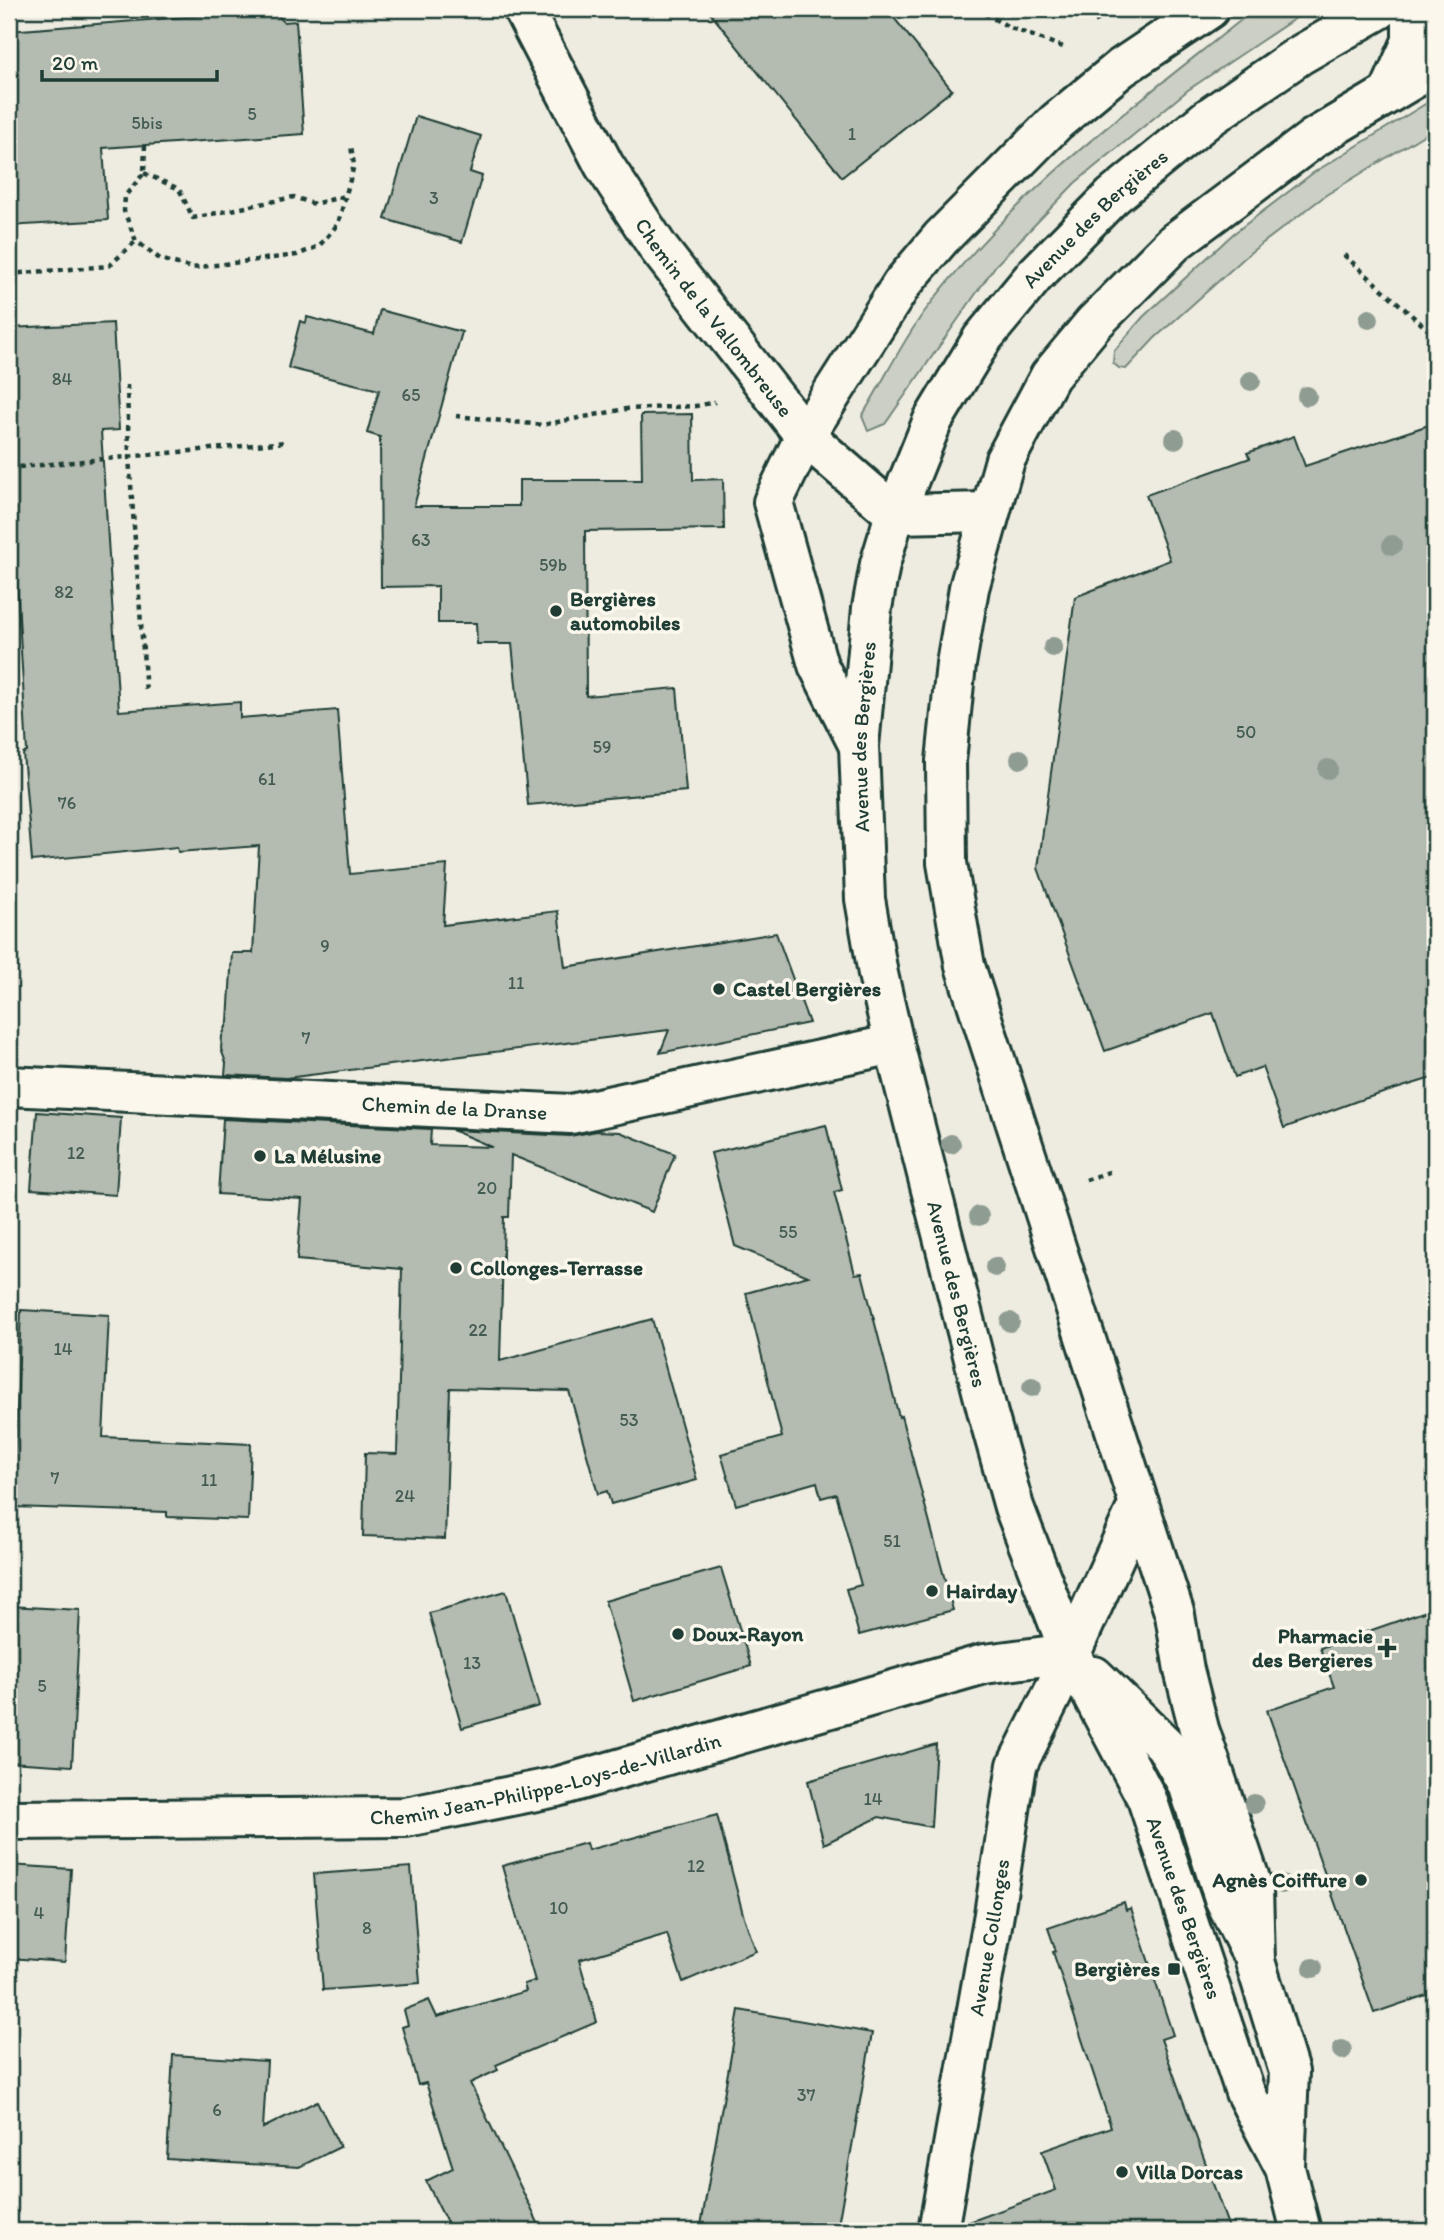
<svg xmlns="http://www.w3.org/2000/svg" width="1444" height="2240" font-family="Itim,sans-serif">
  <style>
    .green { fill: #cbcfc4; stroke: #75867c; stroke-width: 2 }
    .building { fill: #b4bbb0; stroke: #1f3d34; stroke-width: 2 }
    .lines { fill: none; stroke-linecap: round; stroke-linejoin: round }
    .minor-casing { stroke: #1f3d34; stroke-width: 44 }
    .path { stroke: #1f3d34; stroke-width: 4.5; stroke-dasharray: 5 5; stroke-linecap: butt }
    .minor { stroke: #fbf7ec; stroke-width: 38 }
    .tree { fill: #8f9c92 }
    .poi-dot { fill: #1f3d34; stroke: #fbf7ec; stroke-width: 2.5 }
    .labels { text-anchor: middle; stroke-width: 7; stroke-linejoin: round; paint-order: stroke }
    .number-label { font-size: 18px; fill: #445c53 }
    .street-label { font-size: 21px; fill: #1f3d34; stroke: #fbf7ec }
    .poi-label { font-size: 21px; font-weight: bold; fill: #1f3d34; stroke: #fbf7ec; text-anchor: start }
  </style>
  <rect width="100%" height="100%" fill="#eeece1"/>
  <filter id="ink" filterUnits="userSpaceOnUse"><feTurbulence type="fractalNoise" baseFrequency=".0143" numOctaves="2"/><feDisplacementMap in="SourceGraphic" scale="14" xChannelSelector="R" yChannelSelector="G"/><feConvolveMatrix kernelMatrix="1 2 1 2 8 2 1 2 1" color-interpolation-filters="sRGB"/></filter>
  <g filter="url(#ink)">
    <g class="green">
      <path d="M1255,9H1309L1188,90L1075,183L996,265L885,424L868,431L862,416C883,382 901,343 925,311C1015,190 1139,102 1255,9Z"/>
      <path d="M1435,98V128L1326,195L1251,252L1155,338L1126,369L1119,368L1113,363L1114,351L1143,317L1233,234L1313,173Z"/>
    </g>
    <g class="building">
      <path d="M707,9H887L952,90L842,177Z"/>
      <path d="M273,10L284,22L296,21L304,134L103,148L108,220L9,226V31Z"/>
      <path d="M416,116L481,136L470,172L482,176L462,242L385,219Z"/>
      <path d="M380,310L462,332L414,506H519V480H642L641,415L692,414L693,480L723,479L724,529L585,531L586,696L677,688L686,791L528,805L512,644H477L476,623H438V586L381,587L380,437L367,433L379,390L288,368L300,321L306,323L307,317L374,334Z"/>
      <path d="M113,323L119,430L101,431L119,711L240,702V718L337,710L350,874L447,865L443,925L558,911L565,967L776,933L809,1023L660,1053L669,1030L286,1078L225,1075L226,1063L221,1049L222,1036L228,1022L232,953H253L259,846L178,852L177,847L32,861L23,753L27,752L9,449V328Z"/>
      <path d="M1435,423V1077L1357,1101L1284,1128L1262,1067L1235,1077L1213,1013L1105,1051L1038,868L1075,597L1170,560L1146,495L1250,458L1247,453L1294,436L1305,466Z"/>
      <path d="M37,1112L121,1118L116,1195L31,1189Z"/>
      <path d="M223,1119L431,1129L430,1145L492,1147L452,1130L570,1136L597,1131L620,1132L675,1154L652,1212L511,1155L509,1217H504L500,1361L652,1319L697,1480L611,1504L607,1491L598,1494L569,1391L450,1388L445,1539L363,1536L365,1453L397,1454L402,1269L297,1260L302,1199L218,1194Z"/>
      <path d="M826,1125L842,1190L834,1192L855,1274L862,1273L899,1417L901,1416L953,1610L859,1635L846,1589L861,1585L836,1494L821,1498L817,1482L736,1505L721,1454L782,1437L746,1293L808,1276L735,1246L711,1153Z"/>
      <path d="M21,1310L109,1315L103,1437L251,1444L248,1520L167,1517V1512L13,1507Z"/>
      <path d="M721,1568L751,1666L634,1701L605,1601Z"/>
      <path d="M506,1591L539,1706L462,1728L429,1613Z"/>
      <path d="M9,1606L80,1610L72,1766L9,1762Z"/>
      <path d="M1435,1608V1992L1374,2013L1267,1710L1334,1687L1320,1648Z"/>
      <path d="M936,1744L931,1827L879,1817L824,1844L808,1781Z"/>
      <path d="M717,1815L743,1914L756,1951L683,1982L667,1934L579,1960L597,2022L496,2065L498,2070L470,2083L542,2231H451L426,2181L453,2168L426,2083L418,2085L402,2027L408,2025L404,2010L429,2000L437,2017L526,1991L524,1984L535,1981L502,1866L586,1843L588,1850Z"/>
      <path d="M9,1865L71,1869L65,1962L9,1958Z"/>
      <path d="M411,1867L420,1983L323,1990L314,1874Z"/>
      <path d="M1124,1902L1126,1910L1131,1908L1173,2035L1161,2039L1230,2231H960L961,2225L1056,2190L1042,2151L1111,2127L1053,1952L1056,1951L1048,1928Z"/>
      <path d="M739,2010L872,2033L837,2231H700Z"/>
      <path d="M173,2055L267,2061L263,2128L317,2101L340,2147L299,2167L167,2159Z"/>
    </g>
    <g class="lines">
      <g class="minor-casing">
        <g id="minor">
          <path id="s1" d="M523,9L604,165L659,249L805,436L895,514L989,512"/>
          <path d="M1389,93L1412,41V9"/>
          <path d="M859,746L818,665L773,502L805,436L902,284L941,238L1056,122L1121,68L1209,9"/>
          <path id="s2" d="M9,1086L571,1114L894,1044"/>
          <path d="M1094,1676L1165,1745L1189,1787L1224,1898L1248,1947"/>
          <path id="s3" d="M9,1820L406,1817L556,1787L984,1664L1070,1653"/>
          <path d="M1285,2166L1289,2072L1255,1961L1253,1888L1199,1729L1184,1670L1175,1615L965,966L947,863L946,761L956,664L969,588L1005,460L1050,376L1094,323L1175,242L1314,138L1435,66"/>
          <path id="s4" d="M938,2231L994,1914L1017,1765L1053,1693L1139,1503"/>
          <path id="s5" d="M1301,2231L1285,2168L1245,2092L1147,1799L1070,1653L1014,1507L988,1414L894,1044L878,974L865,899L859,746L872,608L880,564L895,514L933,420L982,339L1035,275L1112,197L1207,119L1300,55L1380,9"/>
        </g>
      </g>
      <g class="path">
        <path d="M976,9L1011,28L1066,48"/>
        <path d="M1091,9L1098,23"/>
        <path d="M890,12L895,9"/>
        <path d="M145,145L144,173L125,196L124,211L136,241L160,259L192,268L297,255L319,246L338,224L354,165L351,146"/>
        <path d="M144,173L179,189L193,218L294,197L314,204L345,196"/>
        <path d="M1344,255L1435,336"/>
        <path d="M9,274L109,266L136,241"/>
        <path d="M127,385L129,457L146,693"/>
        <path d="M456,416L542,425L626,409L696,406L715,402"/>
        <path d="M9,468L286,442"/>
        <path d="M1086,1180L1112,1171"/>
      </g>
      <use href="#minor" class="minor"/>
    </g>
    <g class="tree">
      <circle cx="1369" cy="319" r="10"/>
      <circle cx="1251" cy="381" r="10"/>
      <circle cx="1307" cy="396" r="10"/>
      <circle cx="1175" cy="439" r="10"/>
      <circle cx="1392" cy="545" r="10"/>
      <circle cx="1053" cy="647" r="10"/>
      <circle cx="1020" cy="759" r="10"/>
      <circle cx="1328" cy="769" r="10"/>
      <circle cx="951" cy="1144" r="10"/>
      <circle cx="979" cy="1216" r="10"/>
      <circle cx="995" cy="1267" r="10"/>
      <circle cx="1010" cy="1322" r="10"/>
      <circle cx="1032" cy="1387" r="10"/>
      <circle cx="1254" cy="1804" r="10"/>
      <circle cx="1282" cy="1884" r="10"/>
      <circle cx="1313" cy="1968" r="10"/>
      <circle cx="1342" cy="2050" r="10"/>
    </g>
  </g>
  <g class="poi-dot">
    <circle cx="556" cy="611" r="7"/>
    <circle cx="719" cy="989" r="7"/>
    <circle cx="260" cy="1156" r="7"/>
    <circle cx="456" cy="1268" r="7"/>
    <circle cx="932" cy="1591" r="7"/>
    <circle cx="678" cy="1634" r="7"/>
    <path d="M1383.5 1637.5h7v7h7v7h-7v7h-7v-7h-7v-7h7z"/>
    <circle cx="1361" cy="1880" r="7"/>
    <rect x="1167" y="1962" width="14" height="14" rx="3.5"/>
    <circle cx="1122" cy="2172" r="7"/>
  </g>
  <g class="labels">
    <g class="number-label">
      <text x="252" y="120">5</text>
      <text x="147" y="129">5bis</text>
      <text x="852" y="140">1</text>
      <text x="434" y="204">3</text>
      <text x="62" y="385">84</text>
      <text x="411" y="401">65</text>
      <text x="421" y="546">63</text>
      <text x="553" y="571">59b</text>
      <text x="64" y="598">82</text>
      <text x="1246" y="738">50</text>
      <text x="602" y="753">59</text>
      <text x="267" y="785">61</text>
      <text x="67" y="809">76</text>
      <text x="325" y="952">9</text>
      <text x="516" y="989">11</text>
      <text x="306" y="1044">7</text>
      <text x="76" y="1159">12</text>
      <text x="487" y="1194">20</text>
      <text x="788" y="1238">55</text>
      <text x="478" y="1336">22</text>
      <text x="63" y="1355">14</text>
      <text x="629" y="1426">53</text>
      <text x="55" y="1484">7</text>
      <text x="209" y="1486">11</text>
      <text x="405" y="1502">24</text>
      <text x="892" y="1547">51</text>
      <text x="472" y="1669">13</text>
      <text x="42" y="1692">5</text>
      <text x="873" y="1805">14</text>
      <text x="696" y="1872">12</text>
      <text x="559" y="1914">10</text>
      <text x="39" y="1919">4</text>
      <text x="367" y="1934">8</text>
      <text x="806" y="2101">37</text>
      <text x="217" y="2116">6</text>
    </g>
    <g class="street-label">
      <text dy="7" stroke="none"><textPath href="#s5" startOffset="2158">Avenue des Bergières</textPath></text>
      <text dy="7" stroke="none"><textPath href="#s1" startOffset="364">Chemin de la Vallombreuse</textPath></text>
      <text dy="7" stroke="none"><textPath href="#s5" startOffset="1570">Avenue des Bergières</textPath></text>
      <text dy="7" stroke="none"><textPath href="#s2" startOffset="446">Chemin de la Dranse</textPath></text>
      <text transform="translate(957 1294) rotate(76)" y="7">Avenue des Bergières</text>
      <text dy="7" stroke="none"><textPath href="#s3" startOffset="541">Chemin Jean-Philippe-Loys-de-Villardin</textPath></text>
      <text transform="translate(1184 1908) rotate(71)" y="7">Avenue des Bergières</text>
      <text dy="7" stroke="none"><textPath href="#s4" startOffset="298">Avenue Collonges</textPath></text>
    </g>
    <g class="poi-label">
      <text x="570" y="606">Bergières<tspan x="570" dy="24">automobiles</tspan></text>
      <text x="733" y="996">Castel Bergières</text>
      <text x="274" y="1163">La Mélusine</text>
      <text x="470" y="1275">Collonges-Terrasse</text>
      <text x="946" y="1598">Hairday</text>
      <text x="692" y="1641">Doux-Rayon</text>
      <text x="1373" y="1643" text-anchor="end">Pharmacie<tspan x="1373" dy="24">des Bergieres</tspan></text>
      <text x="1347" y="1887" text-anchor="end">Agnès Coiffure</text>
      <text x="1160" y="1976" text-anchor="end">Bergières</text>
      <text x="1136" y="2179">Villa Dorcas</text>
    </g>
  </g>
  <rect width="1444" height="2240" fill="none" stroke="#fbf7ec" stroke-width="35"/>
  <rect x="18" y="18" width="1409" height="2205" fill="none" stroke="#1f3d34" stroke-width="2.5" filter="url(#ink)"/>
  <path d="M42 70v10h175v-10" fill="none" stroke="#1f3d34" stroke-width="3.5"/>
  <text x="52" y="70" font-size="21" fill="#1f3d34" stroke="#fbf7ec" stroke-width="5" paint-order="stroke">20 m</text>
</svg>
